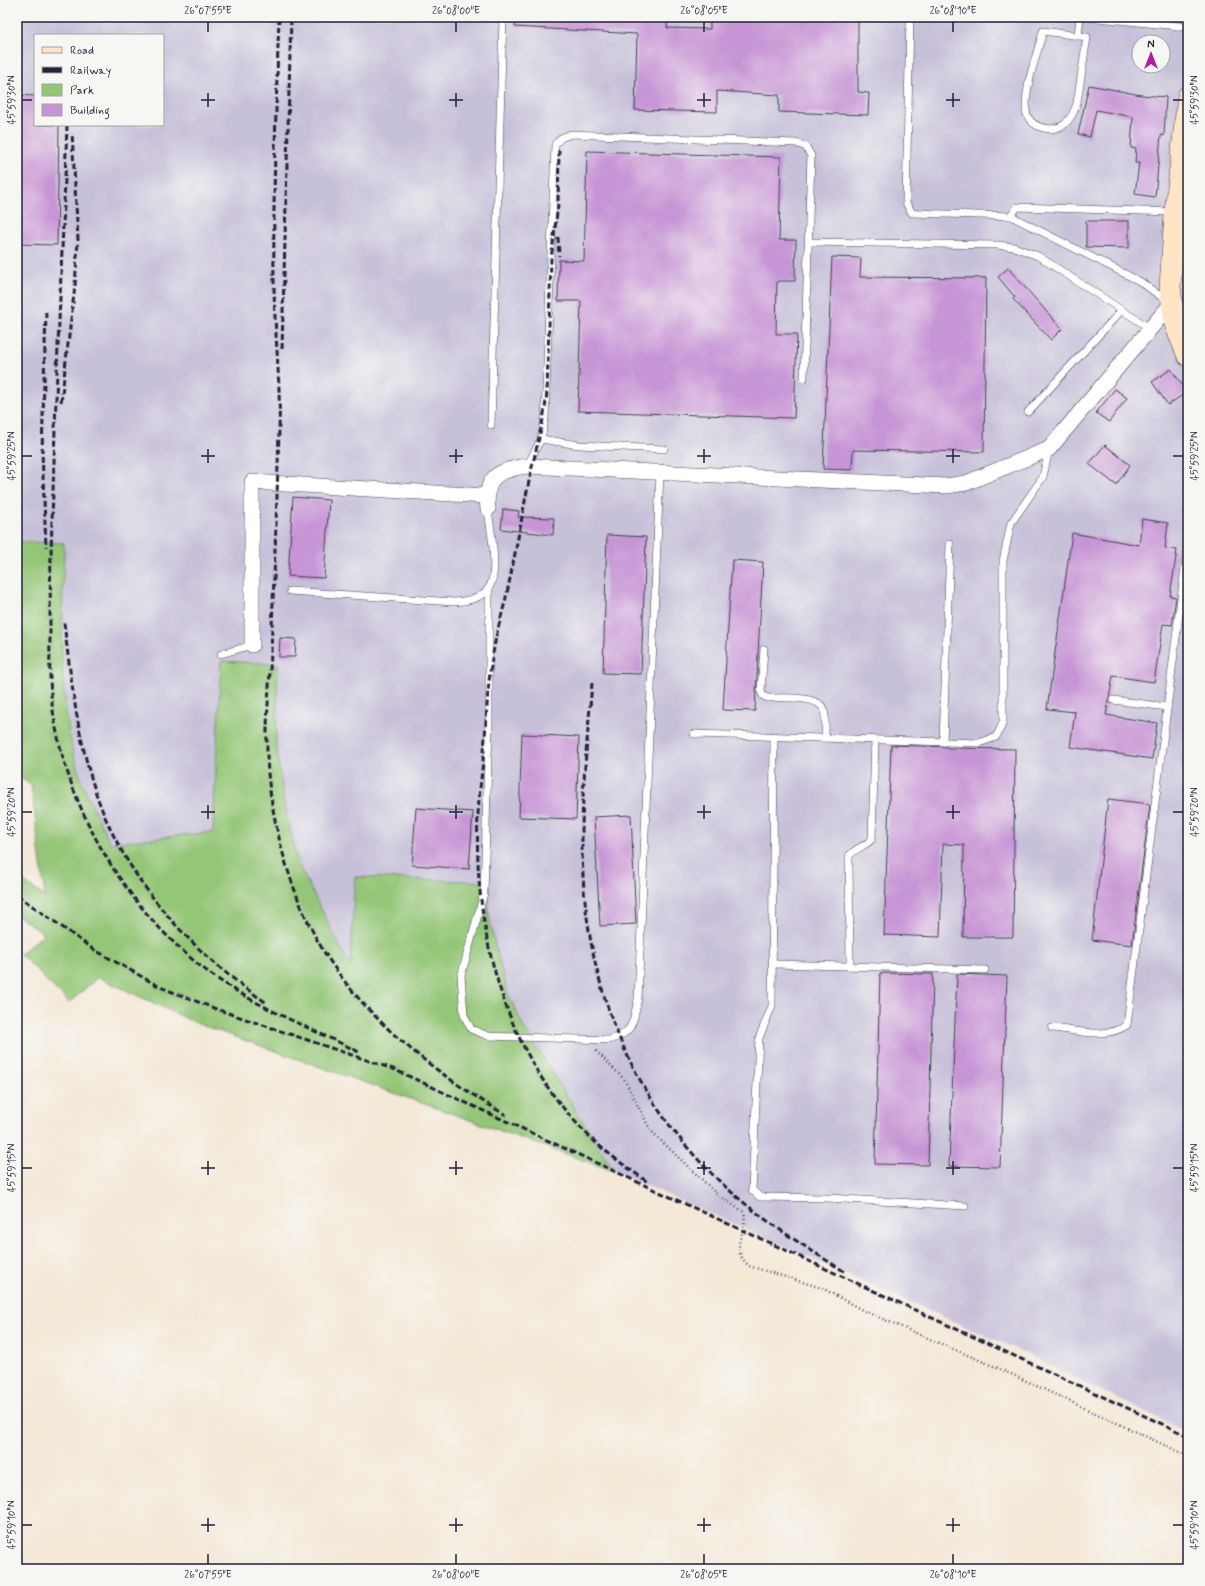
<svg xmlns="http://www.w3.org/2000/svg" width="1205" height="1586" font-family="Mynerve,sans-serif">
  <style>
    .industrial { fill: #c7c0d9; fill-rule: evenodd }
    .green { fill: #94c677; stroke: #5b7459 }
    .building { fill: #c795d6 }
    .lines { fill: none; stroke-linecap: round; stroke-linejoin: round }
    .lane-casing { stroke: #424052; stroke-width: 8 }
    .street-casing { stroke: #424052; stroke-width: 16 }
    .secondary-casing { stroke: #424052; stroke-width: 22 }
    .path { stroke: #424052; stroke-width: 2.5; stroke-dasharray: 1 3; stroke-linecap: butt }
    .lane { stroke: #fff; stroke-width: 7 }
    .street { stroke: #fff; stroke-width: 15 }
    .secondary { stroke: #fde5c5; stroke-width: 21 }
    .rail { stroke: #22223b; stroke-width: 3; stroke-dasharray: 6 3; stroke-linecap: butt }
    .ticks { fill: none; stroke: #22223b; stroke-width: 1.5 }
    .neatline { fill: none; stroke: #22223b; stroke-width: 1.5 }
    .ticks-label { font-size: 10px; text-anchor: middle; fill: #22223b }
  </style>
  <rect width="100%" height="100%" fill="#f6f6f2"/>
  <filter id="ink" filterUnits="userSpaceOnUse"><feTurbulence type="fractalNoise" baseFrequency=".025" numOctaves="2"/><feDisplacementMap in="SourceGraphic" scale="8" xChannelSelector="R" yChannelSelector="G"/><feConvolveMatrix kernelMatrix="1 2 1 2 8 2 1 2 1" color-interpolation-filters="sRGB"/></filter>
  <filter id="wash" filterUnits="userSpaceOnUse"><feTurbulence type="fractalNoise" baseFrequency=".012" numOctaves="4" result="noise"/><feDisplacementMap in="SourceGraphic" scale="16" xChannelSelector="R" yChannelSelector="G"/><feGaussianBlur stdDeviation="0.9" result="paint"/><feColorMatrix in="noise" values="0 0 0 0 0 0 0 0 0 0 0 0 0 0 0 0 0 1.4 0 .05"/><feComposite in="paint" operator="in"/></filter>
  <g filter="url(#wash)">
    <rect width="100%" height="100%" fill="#f4e8d7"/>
    <path class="industrial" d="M17,17H1188V1433L1016,1349L614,1171L523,1026L508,994L496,950L488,911L489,882L350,967L330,937L298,864L284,802L276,745L277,664L221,661L213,832L110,843L88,797L75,759L69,724L65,698L63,614L64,543L17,542ZM35,35H163V125H35ZM1139,42H1163V66H1139Z"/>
    <path class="green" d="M17,542L64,543C63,614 57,689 75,759C82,788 97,815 110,843L213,832L221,661L278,664L276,745L284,802L298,864L350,966L355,877L489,882L488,911L496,950L508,994L523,1026L614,1171L196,1023L98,977L69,1003L20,954L44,934L17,915V877L45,897L31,785L17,775Z"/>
    <g id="blocks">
      <g class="building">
        <path d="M515,17H668L667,28L710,29V17H858V92L869,93L868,115L779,112V95L717,91V112L635,110L637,34L515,27Z"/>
        <path d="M1089,85L1141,95L1166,97L1164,136L1161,135L1155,197L1135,194L1139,163H1135L1136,149L1131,148L1133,117L1096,110L1090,137L1078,134Z"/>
        <path d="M17,95L35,96V125H59L57,245L17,244Z"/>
        <path d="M587,151L781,157L779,240H796L795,281H777L776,334H797L794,418L578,411L581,301H558L559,260L584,261Z"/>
        <path d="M1086,221H1129V248L1086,247Z"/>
        <path d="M832,257L861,258L860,277L986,278L984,452L853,450L852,470L823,469Z"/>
        <path d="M1008,268L1062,329L1051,340L1013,299L1015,297L998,277Z"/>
        <path d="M1171,369L1187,392L1168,405L1152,382Z"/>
        <path d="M1115,389L1127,398L1109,422L1096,413Z"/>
        <path d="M1105,445L1130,465L1116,485L1089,464Z"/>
        <path d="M293,497L329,500L324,578L288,576Z"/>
        <path d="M503,509L519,511L518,517L554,518L553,535L501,529Z"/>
        <path d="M1142,519L1168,523L1165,548L1177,550L1170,596L1176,597L1172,625L1163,624L1154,682L1113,676L1106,715L1157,723L1152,759L1070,747L1075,712L1047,709L1072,533L1139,545Z"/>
        <path d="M607,535L646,537L641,674L603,673Z"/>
        <path d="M732,560L763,562L755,711L723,710Z"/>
        <path d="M280,638L296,639L295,657H279Z"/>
        <path d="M522,734L579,737L576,819L519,817Z"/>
        <path d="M891,745L947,747V748L1015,749L1013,937H963L964,845L943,844L940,937L884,935Z"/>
        <path d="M1108,799L1150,804L1132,945L1092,940Z"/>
        <path d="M416,808L473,812L469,869L412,865Z"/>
        <path d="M631,815L636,924L600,926L594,817Z"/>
        <path d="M880,973L933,974L928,1165L875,1164Z"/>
        <path d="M957,974L1007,976L1000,1167L949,1166Z"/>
      </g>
    </g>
  </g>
  <g filter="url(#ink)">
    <use href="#blocks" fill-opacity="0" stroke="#424052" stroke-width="1"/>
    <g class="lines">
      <g class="lane-casing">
        <g id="lane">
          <path d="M910,17L906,203L912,213L1011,216L1017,207L1173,212"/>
          <path d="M1088,17L1188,27"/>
          <path d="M1043,31L1087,37L1077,103C1075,110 1071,118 1065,124C1050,135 1025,126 1026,107C1026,82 1037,55 1043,31Z"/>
          <path d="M1078,36L1080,17"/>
          <path d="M1011,216L1141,282L1167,301"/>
          <path d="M809,242L997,245L1014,247L1038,256L1151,329"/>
          <path d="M1028,412L1122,310"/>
          <path d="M491,425L503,17"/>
          <path d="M541,439L579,445L664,449"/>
          <path d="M527,466L541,439L545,418L555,144L561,138L571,134L796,143L806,147L811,156L804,378"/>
          <path d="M489,589V725L484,893L461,976L464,1015L471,1029L488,1036L609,1040C634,1033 633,1022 638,999L660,473"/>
          <path d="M290,591L454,602C466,601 481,599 488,589C500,574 490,528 488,509"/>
          <path d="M764,649L761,691L763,696L768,698C781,698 820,695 824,710C826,718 825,729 825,738"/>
          <path d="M221,654L252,645"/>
          <path d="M1113,700L1167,707"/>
          <path d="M694,734L979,743L996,737L1003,723V561L1011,523L1043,477L1049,449"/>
          <path d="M774,736L772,1006L759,1038L752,1190L760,1197L827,1198L965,1206"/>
          <path d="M943,742L950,544"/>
          <path d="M774,964L985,970"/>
          <path d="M850,966L849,856C856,847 865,847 872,839L875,740"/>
          <path d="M1052,1028C1076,1030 1106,1040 1127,1025L1188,543"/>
        </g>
      </g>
      <g class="street-casing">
        <g id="street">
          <path d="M488,509C484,477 497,470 527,466L946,486L966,483L1049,449L1171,304"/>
          <path d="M252,645V482L486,496"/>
        </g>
      </g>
      <g class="secondary-casing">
        <path id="secondary" d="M1188,96L1175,213L1170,287L1175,324L1188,356"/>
      </g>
      <path class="path" d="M596,1051L624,1079L651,1131L719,1196L744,1212C749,1233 727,1246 749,1266L822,1288L864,1311L998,1368L1188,1456"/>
      <use href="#lane" class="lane"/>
      <use href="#street" class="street"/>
      <use href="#secondary" class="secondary"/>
      <g class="rail">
        <path d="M279,17C276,105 273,193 274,281C274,330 281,380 279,430C277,504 274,578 271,652C269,695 264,740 269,783C276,841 296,909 328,958C371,1024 439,1076 506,1115"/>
        <path d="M67,125C63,238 57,350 54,463C52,518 50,574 50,629C50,650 49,672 51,694C61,797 118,899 199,965C246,1003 304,1025 359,1052"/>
        <path d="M559,150L558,205L551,259L547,391C545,417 538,441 532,467C523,509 516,551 507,593C503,612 497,629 494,648C487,681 487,717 484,750C482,772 479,793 478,815C473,928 503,1050 585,1132C604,1152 627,1167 649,1183"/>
        <path d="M558,237L559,256"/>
        <path d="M46,312L42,452L46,547"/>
        <path d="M282,349L291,17"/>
        <path d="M61,402L75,286L78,240L72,133"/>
        <path d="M64,623C71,679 77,734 94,787C121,875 191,953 267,1003"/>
        <path d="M592,683C588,734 582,785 582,836C581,983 631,1112 748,1206C778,1230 812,1251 845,1272"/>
        <path d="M17,895L93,949L160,987L216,1009L393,1069L1188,1436"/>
      </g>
    </g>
  </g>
  <path class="ticks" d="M208,22V32M456,22V32M704,22V32M953,22V32M208,93V107M456,93V107M704,93V107M953,93V107M22,100H32M201,100H215M449,100H463M697,100H711M946,100H960M1173,100H1183M208,449V463M456,449V463M704,449V463M953,449V463M22,456H32M201,456H215M449,456H463M697,456H711M946,456H960M1173,456H1183M208,805V819M456,805V819M704,805V819M953,805V819M22,812H32M201,812H215M449,812H463M697,812H711M946,812H960M1173,812H1183M208,1161V1175M456,1161V1175M704,1161V1175M953,1161V1175M22,1168H32M201,1168H215M449,1168H463M697,1168H711M946,1168H960M1173,1168H1183M208,1518V1532M456,1518V1532M704,1518V1532M953,1518V1532M22,1525H32M201,1525H215M449,1525H463M697,1525H711M946,1525H960M1173,1525H1183M208,1554V1564M456,1554V1564M704,1554V1564M953,1554V1564"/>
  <rect width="1205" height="1586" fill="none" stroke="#f6f6f2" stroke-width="44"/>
  <rect x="34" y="34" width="130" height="92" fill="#f6f6f2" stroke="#a1a1a9"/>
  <rect x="42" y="47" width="20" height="6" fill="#fde5c5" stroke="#a1a1a9"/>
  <text x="70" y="54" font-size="12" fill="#22223b">Road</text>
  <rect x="42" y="67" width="20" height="6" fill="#22223b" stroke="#a1a1a9"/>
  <text x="70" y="74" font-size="12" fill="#22223b">Railway</text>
  <rect x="42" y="84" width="20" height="12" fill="#94c677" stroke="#a1a1a9"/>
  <text x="70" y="94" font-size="12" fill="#22223b">Park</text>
  <rect x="42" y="104" width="20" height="12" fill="#c795d6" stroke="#a1a1a9"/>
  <text x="70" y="114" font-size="12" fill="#22223b">Building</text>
  <g transform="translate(1151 54)"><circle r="19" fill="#f6f6f2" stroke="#a1a1a9"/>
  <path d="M0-3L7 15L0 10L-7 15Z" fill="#b5179e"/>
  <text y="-6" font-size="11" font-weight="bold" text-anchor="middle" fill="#22223b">N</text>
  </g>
  <rect x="22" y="22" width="1161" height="1542" class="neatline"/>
  <g class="ticks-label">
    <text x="208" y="14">26°07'55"E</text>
    <text x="456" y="14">26°08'00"E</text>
    <text x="704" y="14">26°08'05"E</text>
    <text x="953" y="14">26°08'10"E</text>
    <text transform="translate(11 100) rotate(-90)" y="4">45°59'30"N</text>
    <text transform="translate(1194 100) rotate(-90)" y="4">45°59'30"N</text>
    <text transform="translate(11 456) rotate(-90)" y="4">45°59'25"N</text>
    <text transform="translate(1194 456) rotate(-90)" y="4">45°59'25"N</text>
    <text transform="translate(11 812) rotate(-90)" y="4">45°59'20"N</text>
    <text transform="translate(1194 812) rotate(-90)" y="4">45°59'20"N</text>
    <text transform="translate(11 1168) rotate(-90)" y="4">45°59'15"N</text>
    <text transform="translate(1194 1168) rotate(-90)" y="4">45°59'15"N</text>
    <text transform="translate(11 1525) rotate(-90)" y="4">45°59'10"N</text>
    <text transform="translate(1194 1525) rotate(-90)" y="4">45°59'10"N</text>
    <text x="208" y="1578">26°07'55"E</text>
    <text x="456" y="1578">26°08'00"E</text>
    <text x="704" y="1578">26°08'05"E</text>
    <text x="953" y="1578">26°08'10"E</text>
  </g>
</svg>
